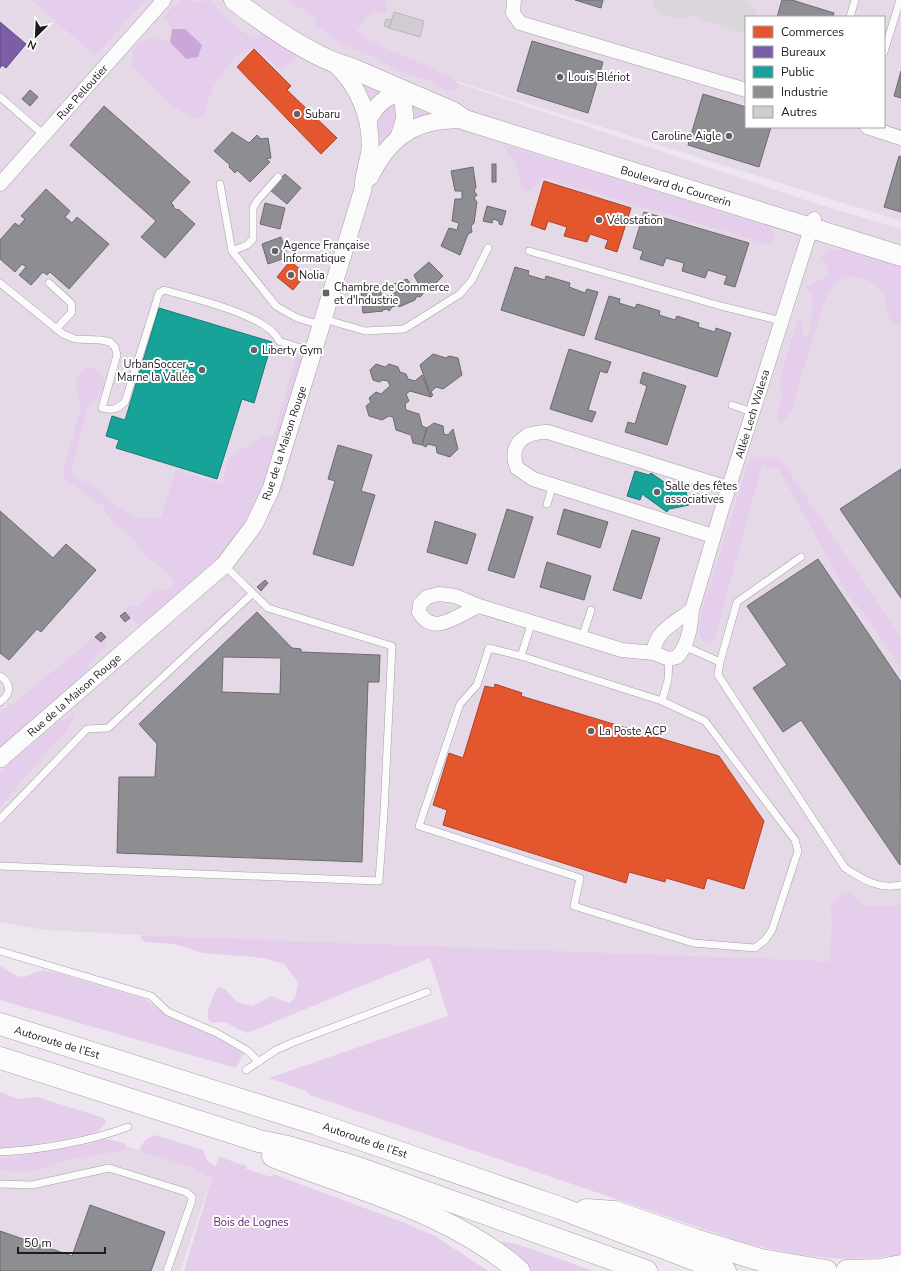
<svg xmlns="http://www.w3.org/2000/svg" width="901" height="1271" font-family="'Nunito Sans',sans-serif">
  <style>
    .built { fill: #e5d9e8; fill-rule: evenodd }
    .green { fill: #e5ceec }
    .water { fill: #cba7d8 }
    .shops { fill: #e4572e; stroke: #a9452a }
    .offices { fill: #7b5ea7; stroke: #5f4a7e }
    .public { fill: #17a398; stroke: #197a74 }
    .industry { fill: #8d8d92; stroke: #6c6a70; fill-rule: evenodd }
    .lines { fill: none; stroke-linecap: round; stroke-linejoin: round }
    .taxiway { stroke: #dbd6dc; stroke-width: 31 }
    .building { fill: #d1ccd2; stroke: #bbb6bc }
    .service-casing { stroke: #a49fa5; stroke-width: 8 }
    .minor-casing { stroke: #a49fa5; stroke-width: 15 }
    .tertiary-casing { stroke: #a49fa5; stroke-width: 18 }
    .secondary-casing { stroke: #a49fa5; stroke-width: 21 }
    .motorway-casing { stroke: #a49fa5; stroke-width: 23 }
    .service { stroke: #fcfbfc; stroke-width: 7 }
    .minor { stroke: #fcfbfc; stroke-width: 14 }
    .tertiary { stroke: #fcfbfc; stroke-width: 17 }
    .secondary { stroke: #fcfbfc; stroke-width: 20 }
    .motorway { stroke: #fcfbfc; stroke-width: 22 }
    .poi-dot { fill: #666167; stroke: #fff; stroke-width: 1.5 }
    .labels { text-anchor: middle; stroke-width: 4; stroke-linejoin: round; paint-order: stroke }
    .poi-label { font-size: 11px; fill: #1e1a1f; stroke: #fff; text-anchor: start }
    .street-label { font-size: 11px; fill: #1e1a1f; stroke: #fff }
    .park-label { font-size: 11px; fill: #5c206f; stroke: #fff }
  </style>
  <rect width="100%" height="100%" fill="#ede6ee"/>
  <g class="built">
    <path d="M0,0H901V221L399,63L820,205L901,229V926L830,916V961L143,935L44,930L0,922ZM746,17H884V127H746Z"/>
    <path d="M0,1106L213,1174L180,1271H0Z"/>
  </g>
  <g class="green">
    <path d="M32,0H146L95,56Z"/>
    <path d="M183,0L197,2L210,0L230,22L252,38L256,37L265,30L299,51L295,60C288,61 287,67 280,69C272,64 262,52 253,49C239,45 219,78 213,88C206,101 211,106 199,119C177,116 149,82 133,67C127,41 147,33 168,42C175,45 181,54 186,59L185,29H172L170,24L164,18L168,11Z"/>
    <path d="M288,0H384L387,7L386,13L373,12L366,17L357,32L368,40L451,77L458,84L456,89L447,91L427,80L409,75L371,56L341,44L317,26L315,20L317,19Z"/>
    <path d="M357,81L381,92L370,106Z"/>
    <path d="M396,101L397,129L379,150L374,138L377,116Z"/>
    <path d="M410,104L435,115L410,124Z"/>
    <path d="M502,144L768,226L773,229L776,238L773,243C765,246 758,242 751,239L544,178L529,191H526C517,183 520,172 515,162C512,154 504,151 502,144Z"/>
    <path d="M828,249L851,250L901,265V323L899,325H893C889,319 887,311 885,304C885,301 886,298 885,296C878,283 856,271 842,279C834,283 829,292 825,300L798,386L792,412L782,422L778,421C775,412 782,404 782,395C783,388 778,387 780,379L797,321L800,319L801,321L804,337H806L809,334L813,304L812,295L806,287L825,278L829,273L828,267L821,257Z"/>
    <path d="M297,354H302L305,358C286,420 267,511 222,558C198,583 170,604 144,627L135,623L124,608L128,605L139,606C149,597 153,585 168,590L173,587L174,583C166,566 155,566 143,554C138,548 135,539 128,534C119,527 106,519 104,507L64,479L63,473L81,406C79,385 68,388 85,368H92L99,372L104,378L105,386L103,392L88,407L71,473C78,481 85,480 93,485C98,487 101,492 105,496C118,509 142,524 161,517L176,469L225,485L224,470L229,458L261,437H273L294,364V359Z"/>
    <path d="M750,457H776L781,460L901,637V669L862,610L851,600L778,468L762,466L714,641L710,644L701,640L699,632L702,611Z"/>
    <path d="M95,637L101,642L106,637L107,640L105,646L92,660L83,677L0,749V712L14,703Z"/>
    <path d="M72,714L75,716L65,734L51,747L0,807V772L59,721L65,720Z"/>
    <path d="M849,892L854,895L864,907L901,905V1255C845,1263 800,1257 745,1243L310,1095L306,1091L269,1078L448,1016L430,958L247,1033C240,1030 234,1027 227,1023C222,1021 216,1024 211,1022C202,1018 214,993 218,987L224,988L237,1002L252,1006L272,996L289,1003L295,998L298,982L284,964L264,958L203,953L174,944L145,942L140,938L143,935L830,961L831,906L842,894Z"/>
    <path d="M0,966L17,976L25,977L41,970L58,973L145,999L168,1016L217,1037L244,1054L236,1068L0,1000Z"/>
    <path d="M0,1092L18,1099L37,1097L104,1118L106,1123L101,1129L95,1133L25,1146L0,1148Z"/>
    <path d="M155,1135L203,1150L207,1160L215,1167L219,1157L247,1166L246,1169L271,1177L273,1174L400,1221L435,1236L488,1271H184L213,1175L207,1176L194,1168L141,1152L140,1148L145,1140Z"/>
    <path d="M107,1139L124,1143L125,1145L124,1150L68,1160L34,1171L16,1172L0,1170V1158H15L32,1153L90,1144L96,1141Z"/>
    <path d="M502,1242C513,1240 578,1266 593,1271H532L501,1245Z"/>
  </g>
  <path class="water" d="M172,29H185L202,45L198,57L186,59L170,42Z"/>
  <g class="shops">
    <path d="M254,49L291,86L287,90L337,138L321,154L237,67Z"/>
    <path d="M544,181L631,208L617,252L605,248L608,240L590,234L587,242L564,236L567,227L548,221L545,230L531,225Z"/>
    <path d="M290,261L306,274L293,290L277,277Z"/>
    <path d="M495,684L522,693L521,696L719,756L764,821L744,889L707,878L704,889L666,878L665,882L629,872L626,883L443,825L447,810L433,805L449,753L463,758L485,686L494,688Z"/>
  </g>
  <path class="offices" d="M0,22L26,44L6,68L2,65L0,68Z"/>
  <g class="public">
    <path d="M159,308L272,342L254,403L242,399L217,479L116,448L119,440L106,436L112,416L125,420Z"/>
    <path d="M635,471L649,475L651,473L674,489L685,487L689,505L669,509L667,512L642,494L640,500L627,496Z"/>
  </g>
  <g class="industry">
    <path d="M575,0H603L601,8Z"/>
    <path d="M782,0H792L834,13L833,17H777Z"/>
    <path d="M532,41L603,62L588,113L517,91Z"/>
    <path d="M901,71V98L894,96Z"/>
    <path d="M30,90L38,97L30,106L22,99Z"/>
    <path d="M703,94L746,107V127H771L759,167L688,145Z"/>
    <path d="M104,106L190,182L171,203L174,206L173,207L177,210L178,209L195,224L165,258L141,237L156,221L70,145Z"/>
    <path d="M232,132L249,143L257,135L261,139L268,138L271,158L266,159L270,162L250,182L237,170L235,173L229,167L230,165L214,151Z"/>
    <path d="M899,156L901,157V212L884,207Z"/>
    <rect x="492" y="164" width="4" height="18"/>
    <path d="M473,167L476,187L474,191L477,195L474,198L477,202L474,223L471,226L472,232L468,234L460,255L441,246L449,228L457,230L459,223L452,221L455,199H462V191H455L451,171Z"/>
    <path d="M285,174L301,188L287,204L270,190Z"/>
    <path d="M46,189L70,211L65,217L72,223L77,217L109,244L69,289L50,272L47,275L43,272L31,285L19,275L26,267L22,264L15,272L0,259V240L15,223L19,226L25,219L21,216Z"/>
    <path d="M265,203L285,208L280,229L260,224Z"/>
    <path d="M487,206L506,211L502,225L499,224V221L493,219L492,223L483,221Z"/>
    <path d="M644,212L749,243L735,287L724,284L727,276L708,270L705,278L682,271L684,263L666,258L663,266L640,259L643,251L633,248Z"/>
    <path d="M281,237L288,257L268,264L262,244Z"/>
    <path d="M429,262L443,276L428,291L423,292V294L420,297L417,296L415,300L399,307L398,305L392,307L389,311L387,309L382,310L383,311L363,313L361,291L380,289L382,298L391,295L389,286L407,279L412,286L418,283L414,275Z"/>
    <path d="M515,267L529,271L528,275L545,280L546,276L570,283L569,287L585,293L587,289L598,292L584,336L501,310Z"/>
    <path d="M609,296L620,299L619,303L635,308L637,304L660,311L659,315L675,320L677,316L699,323L698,327L715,332L716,328L731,333L717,377L595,339Z"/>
    <path d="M569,349L611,362L607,373L600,371L588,410L596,412L592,422L550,409Z"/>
    <path d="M433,354L446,358L449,356L458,358L462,375L443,389L436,387L431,392L433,395L431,397L420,365Z"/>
    <path d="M376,364L385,367L389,364L398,367L400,372L406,374L408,379L415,381L422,375L431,397L410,391L406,394L409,401L405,404L406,410L419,414L422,426L427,428L422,445L413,443L411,435L396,430L393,417L389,416L382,420L369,416L366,406L371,402L369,398L376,392L381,394L390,386L388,381L383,380L379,382L373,380L370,370Z"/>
    <path d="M643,372L686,386L667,445L625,432L628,422L635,424L647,386L640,383Z"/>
    <path d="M434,423L443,426L444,434L448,435L453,429L458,449L450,457L437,453L436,446L428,444L426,447L422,445L427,428Z"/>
    <path d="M338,445L372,455L361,491L375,495L353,566L313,554L335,481L328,479Z"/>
    <path d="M901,469V598L840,509Z"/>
    <path d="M507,509L533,517L514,578L488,570Z"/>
    <path d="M564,509L608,522L600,548L557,534Z"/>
    <path d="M0,511L53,558L66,544L96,570L41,632L37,629L9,660L0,653Z"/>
    <path d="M435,521L476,534L467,564L427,552Z"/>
    <path d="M632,530L660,538L641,599L613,590Z"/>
    <path d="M818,559L901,682L900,865L801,720L783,732L753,688L787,665L747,606Z"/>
    <path d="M547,562L591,576L584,600L540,587Z"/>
    <path d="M265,580L268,583L261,591L257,587Z"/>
    <path d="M125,612L130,618L125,622L120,616Z"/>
    <path d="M257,612L292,648L301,649V652L380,655L379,682H368L362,862L117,853L119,777H155L157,744L139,724ZM223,657L281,658L280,694L222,692Z"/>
    <path d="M101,632L106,637L101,642L95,637Z"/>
    <path d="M90,1205L165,1232L151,1271H0V1231L72,1256Z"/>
  </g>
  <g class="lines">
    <g class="taxiway">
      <path d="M668,0L679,3L689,0"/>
      <path d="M700,0L709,6L741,16"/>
    </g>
  </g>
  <g class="building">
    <path d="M394,12L424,21L420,37L389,28Z"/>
    <path d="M386,19L392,20L389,28L384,26Z"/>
  </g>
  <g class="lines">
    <g class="service-casing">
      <g id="service">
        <path d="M850,17L855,0"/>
        <path d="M884,52L900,0"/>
        <path d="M0,97L44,135"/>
        <path d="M220,184L232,251L276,306L297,318L321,325"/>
        <path d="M232,251L247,245L253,239V208L257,201L278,177"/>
        <path d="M529,251L721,306L782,321"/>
        <path d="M0,283L63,334L75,339L101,340L110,342L115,347L117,355L102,408C112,411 117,409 125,402L159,293L164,290C191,298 269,315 279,341L313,352"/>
        <path d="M49,283L71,303L72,312L56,329"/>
        <path d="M324,319L365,331L404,329L460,294L472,280L488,248"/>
        <path d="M732,405L752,412"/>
        <path d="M547,504L553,485"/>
        <path d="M532,622L521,656L662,701L668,680L669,659"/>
        <path d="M582,638L591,610"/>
        <path d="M684,646L720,662L718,675L845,868C863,879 878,890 901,885"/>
        <path d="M521,656L489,648L477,685L460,704L419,826L580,878L574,906L693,943L755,948L765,940L772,930L798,851L795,840L705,721L662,701"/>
        <path d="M720,662L737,602L801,557"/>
        <path d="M0,676C12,684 11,694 0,702"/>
        <path d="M0,819L87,729L108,728L252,594"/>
        <path d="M0,866L379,881L384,812L392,646L268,608L224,565"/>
        <path d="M0,951L151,996L168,1012L217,1033L248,1051L259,1062"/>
        <path d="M246,1070L276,1050L294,1042L427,992"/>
        <path d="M0,1152C41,1150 90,1141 128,1127"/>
        <path d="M0,1184L32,1185L109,1168L186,1192L192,1197V1200L167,1271"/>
      </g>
    </g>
    <g class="minor-casing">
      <g id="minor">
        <path d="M514,0L513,13L520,23L746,90"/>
        <path d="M867,127L901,138"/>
        <path d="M0,184L164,0"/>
        <path d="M713,536L533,479L517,468C508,444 525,431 548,432L728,488"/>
        <path d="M479,606C458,614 434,638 419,612L420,604L427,597L439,594L455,596L479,606L622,650L654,653"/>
        <path d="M692,610C677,621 653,632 654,653L669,659L677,657C688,646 691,626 692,610L721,512L814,219"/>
      </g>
    </g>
    <g class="tertiary-casing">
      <g id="tertiary">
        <path d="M368,120C376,105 385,97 401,91L405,117L399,137"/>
        <path d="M370,177C390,135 418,118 465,120"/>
        <path d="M0,759L224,565L254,525L271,489L363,189C363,176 368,163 370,150C372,118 358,85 335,64"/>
      </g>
    </g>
    <g class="secondary-casing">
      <path id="secondary" d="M234,0C265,24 313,58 351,68L453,112L465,120L901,256"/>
    </g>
    <g class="motorway-casing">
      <g id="motorway">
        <path d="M0,1024L317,1124L560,1208L725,1271"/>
        <path d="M0,1058L259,1141L288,1147L358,1168L646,1271"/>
        <path d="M273,1156C356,1189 450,1211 519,1271"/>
        <path d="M586,1210L615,1212L695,1240L761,1260L826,1271"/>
        <path d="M847,1271L880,1270L901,1266"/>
      </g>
    </g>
    <use href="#service" class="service"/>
    <use href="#minor" class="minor"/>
    <use href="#tertiary" class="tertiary"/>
    <use href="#secondary" class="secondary"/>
    <use href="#motorway" class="motorway"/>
  </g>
  <g class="poi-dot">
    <circle cx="560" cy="77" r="4"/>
    <circle cx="297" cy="114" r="4"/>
    <circle cx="729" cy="136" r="4"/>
    <circle cx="599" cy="220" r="4"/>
    <circle cx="275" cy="251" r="4"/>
    <circle cx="291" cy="275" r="4"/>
    <rect x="322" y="289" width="8" height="8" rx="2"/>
    <circle cx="254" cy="350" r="4"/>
    <circle cx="202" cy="370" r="4"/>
    <circle cx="657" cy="492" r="4"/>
    <circle cx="591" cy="731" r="4"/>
  </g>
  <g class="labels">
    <g class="poi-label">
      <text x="568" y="81">Louis Blériot</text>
      <text x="305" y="118">Subaru</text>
      <text x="721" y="140" text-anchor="end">Caroline Aigle</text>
      <text x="607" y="224">Vélostation</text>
      <text x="283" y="249">Agence Française<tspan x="283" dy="13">Informatique</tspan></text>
      <text x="299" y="279">Nolia</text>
      <text x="334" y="291">Chambre de Commerce<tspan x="334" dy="13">et d'Industrie</tspan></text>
      <text x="262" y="354">Liberty Gym</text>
      <text x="194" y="368" text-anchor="end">UrbanSoccer -<tspan x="194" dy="13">Marne la Vallée</tspan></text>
      <text x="665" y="490">Salle des fêtes<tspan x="665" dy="13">associatives</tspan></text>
      <text x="599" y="735">La Poste ACP</text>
    </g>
    <g class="street-label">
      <text transform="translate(82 92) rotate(-48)" y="4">Rue Pelloutier</text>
      <text transform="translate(676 186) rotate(17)" y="4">Boulevard du Courcerin</text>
      <text transform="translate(752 414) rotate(-73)" y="4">Allée Lech Walesa</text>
      <text transform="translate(284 443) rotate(-72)" y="4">Rue de la Maison Rouge</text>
      <text transform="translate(74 695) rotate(-41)" y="4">Rue de la Maison Rouge</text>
      <text transform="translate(57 1042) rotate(17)" y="4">Autoroute de l’Est</text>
      <text transform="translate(365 1140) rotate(19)" y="4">Autoroute de l’Est</text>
    </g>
    <g class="park-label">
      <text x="251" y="1226">Bois de Lognes</text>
    </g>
  </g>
  <rect x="745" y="16" width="140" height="112" fill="#ffffff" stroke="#a5a3a5"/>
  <rect x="753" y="26" width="20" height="12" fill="#e4572e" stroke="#a5a3a5"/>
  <text x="781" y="36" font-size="12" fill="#1e1a1f">Commerces</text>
  <rect x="753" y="46" width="20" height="12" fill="#7b5ea7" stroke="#a5a3a5"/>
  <text x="781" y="56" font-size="12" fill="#1e1a1f">Bureaux</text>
  <rect x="753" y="66" width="20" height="12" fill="#17a398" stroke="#a5a3a5"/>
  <text x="781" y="76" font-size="12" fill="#1e1a1f">Public</text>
  <rect x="753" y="86" width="20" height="12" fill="#8d8d92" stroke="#a5a3a5"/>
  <text x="781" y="96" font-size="12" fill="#1e1a1f">Industrie</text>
  <rect x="753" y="106" width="20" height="12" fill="#d1ccd2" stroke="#a5a3a5"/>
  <text x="781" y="116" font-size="12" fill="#1e1a1f">Autres</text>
  <g transform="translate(36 36) rotate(204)" stroke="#ffffff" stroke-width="3" paint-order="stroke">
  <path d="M0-3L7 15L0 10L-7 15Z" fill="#1e1a1f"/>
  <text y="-6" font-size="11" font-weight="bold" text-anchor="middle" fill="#1e1a1f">N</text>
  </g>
  <path d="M18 1247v6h87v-6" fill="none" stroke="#1e1a1f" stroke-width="2"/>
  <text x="24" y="1247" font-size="12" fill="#1e1a1f" stroke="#ffffff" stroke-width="3" paint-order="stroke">50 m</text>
</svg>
